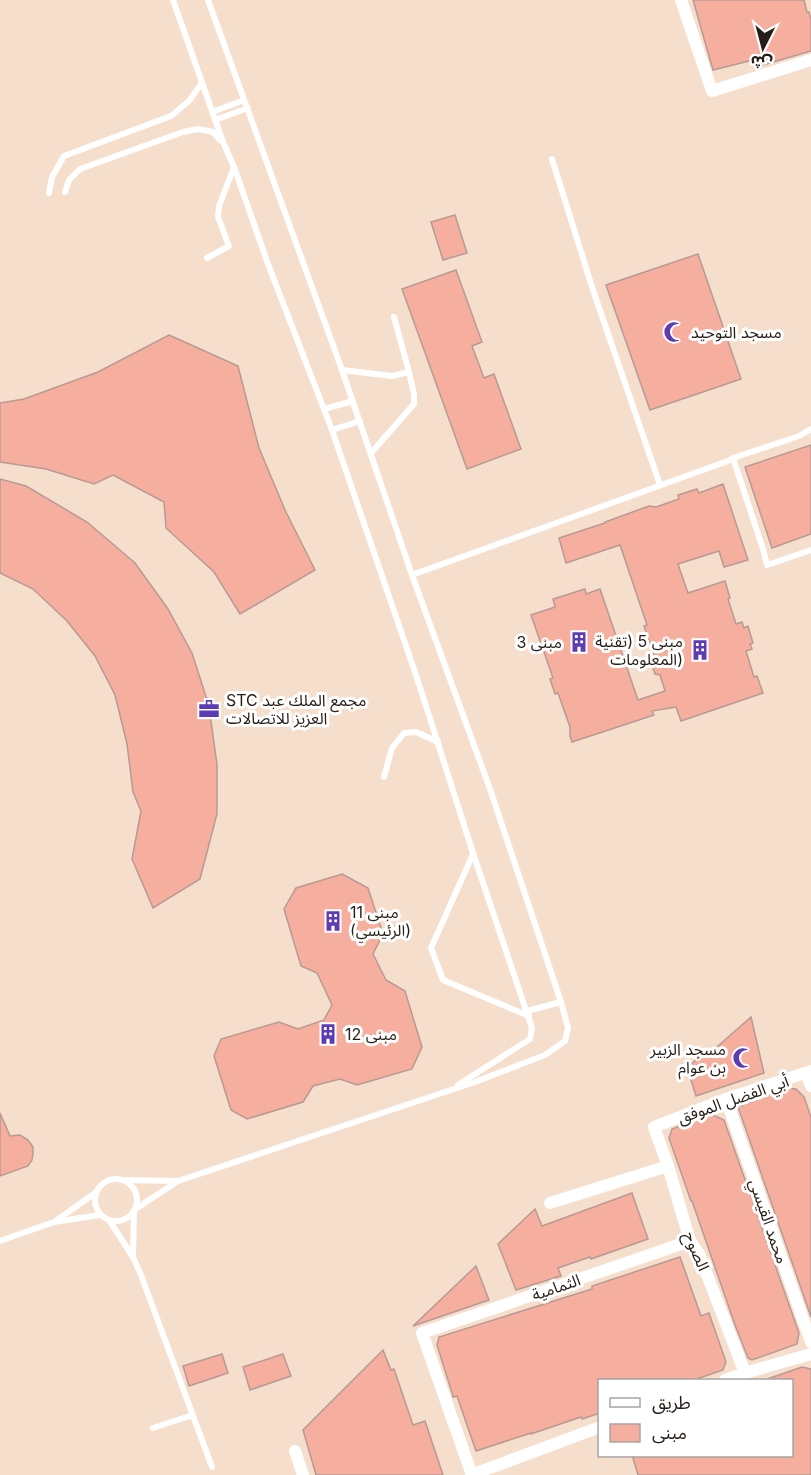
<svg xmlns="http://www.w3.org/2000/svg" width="811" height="1475" font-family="Inter,'Noto Sans Arabic',sans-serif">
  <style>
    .building { fill: #f6ae9e; stroke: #b79a94; stroke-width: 1.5 }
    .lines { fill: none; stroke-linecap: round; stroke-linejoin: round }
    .service { stroke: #fff; stroke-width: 6 }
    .minor { stroke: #fff; stroke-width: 12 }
    .labels { text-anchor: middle; stroke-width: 6; stroke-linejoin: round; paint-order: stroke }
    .poi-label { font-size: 16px; fill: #251d17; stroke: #fff; text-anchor: start }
    .street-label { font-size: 16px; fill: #251d17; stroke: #fff }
  </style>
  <rect width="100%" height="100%" fill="#f6decd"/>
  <g class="building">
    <path d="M693,0H804L807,12H809L811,19V51L763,65L761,58L713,70Z"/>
    <path d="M455,215L467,253L443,260L431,222Z"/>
    <path d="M698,254L741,379L650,410L606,285Z"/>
    <path d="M456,270L482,342L472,346L484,378L494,374L521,449L467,469L402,289Z"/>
    <path d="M169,335L238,366L259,448L285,510L315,570L240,614L214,572L166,528L164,502L113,475L94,484L46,469L0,462V403L24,399L98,372Z"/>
    <path d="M811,445V534L772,548L745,467Z"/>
    <path d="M0,479L26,486L87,522L135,563L168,609L192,653L209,706L217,765V814L200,879L153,908L132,859L141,811L133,792L127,744L115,695L95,656L67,621L33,589L0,573Z"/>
    <path d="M723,484L748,560L724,567L719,551L678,564L688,593L725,581L730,598L728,599L736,624L742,622L744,628L748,626L753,643L750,644L752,649L746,651L754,677L757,676L763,693L681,721L676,707L652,711L654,715L572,742L570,736V727L558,693L555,694L550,679L553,678L531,615L555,607L553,599L585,589L586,594L600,589L638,700L665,691L660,675L655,674L651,663L655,658L644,626L647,625L620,545L566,563L559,538L605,523V522L649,506L656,507L679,499L678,495L697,489L699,493Z"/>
    <path d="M342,874L368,888L383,934L373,954L386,980L405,991L422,1047L412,1069L357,1085L340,1079L313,1086L303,1102L247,1119L231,1110L214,1056L221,1039L279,1022L298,1029L324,1020L332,1005L317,973L301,966L284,909L296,888Z"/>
    <path d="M751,1017L764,1073L696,1096L687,1067L709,1050L710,1053Z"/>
    <path d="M786,1088L796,1089L804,1097L811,1117V1317L738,1107Z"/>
    <path d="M0,1113L10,1136L20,1135L28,1140L33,1147V1154L32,1160L28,1166L0,1176Z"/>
    <path d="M711,1114L724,1120L799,1333L797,1344L752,1360L748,1358L735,1325L692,1201H691L669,1138L672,1129Z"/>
    <path d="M632,1193L648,1239L591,1259L590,1257L558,1268L561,1276L516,1290L498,1244L535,1209L542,1226Z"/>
    <path d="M680,1257L701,1316L709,1313L726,1362L723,1370L694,1380H600V1413L582,1419L581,1417L531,1434V1433L476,1451L457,1396L453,1397V1396L437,1345L439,1337L592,1289V1286Z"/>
    <path d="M476,1266L489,1300L413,1326Z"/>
    <path d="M383,1350L391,1370L394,1369L413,1425L425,1421L443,1475H316L303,1430Z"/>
    <path d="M222,1354L228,1373L189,1386L183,1366Z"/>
    <path d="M283,1354L291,1376L250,1390L243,1367Z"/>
    <path d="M802,1367L811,1369V1475H638L632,1455H792V1380H767V1379Z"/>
  </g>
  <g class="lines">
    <g class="service">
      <path d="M173,0L223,142L234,167L268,264L332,430L417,678L473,853L532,1028L530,1039L458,1085"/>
      <path d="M212,112L244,100"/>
      <path d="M215,120L248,108"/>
      <path d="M552,159L593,290L660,485"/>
      <path d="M65,192L69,180L80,169L183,132L198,129L213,132L220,140"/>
      <path d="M49,193L52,177L64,156L171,116L189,101L202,83"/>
      <path d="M207,258L229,246L218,217L219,206L234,167"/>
      <path d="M394,317L409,372"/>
      <path d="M342,370L392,376L409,372L414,394V404L371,453"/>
      <path d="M324,409L353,401"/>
      <path d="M332,430L360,421"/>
      <path d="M733,458L763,549L767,565L811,550"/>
      <path d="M412,575L728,461L733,458L799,436L811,429"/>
      <path d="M384,777L392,748L404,733L416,732L438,742"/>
      <path d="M473,854L431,948L443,980L529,1016"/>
      <path d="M527,1011L561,1002"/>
      <circle cx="116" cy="1200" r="21"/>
      <path d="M125,1180L178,1181"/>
      <path d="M57,1220L95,1193"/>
      <path d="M109,1220L133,1257L141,1275L212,1467"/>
      <path d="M0,1241L54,1222L100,1215"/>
      <path d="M133,1257L134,1210L178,1181L475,1082L545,1055L565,1041L568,1028L561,1002L490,789L412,575L342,370L208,0"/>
      <path d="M153,1428L193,1415"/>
    </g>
    <g class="minor">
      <path d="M681,0L712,91L811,60"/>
      <path d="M806,1073L811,1086"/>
      <path d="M726,1099L811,1342"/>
      <path d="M550,1203L668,1166"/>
      <path d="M745,1373L699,1254L690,1241L668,1166L654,1127L726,1099L811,1071"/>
      <path d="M725,1380L745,1373L811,1354"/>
      <path d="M295,1451L303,1475"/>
      <path d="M471,1475L600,1427"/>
      <path d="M472,1475L422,1333L690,1241"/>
    </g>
  </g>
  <defs>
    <g id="mosque-bare" transform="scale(1.62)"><path d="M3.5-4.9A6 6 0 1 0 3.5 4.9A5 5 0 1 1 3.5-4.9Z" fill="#5c3bb3" stroke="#fff" stroke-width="2.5" paint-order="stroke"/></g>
    <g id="building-bare" transform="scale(1.62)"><path d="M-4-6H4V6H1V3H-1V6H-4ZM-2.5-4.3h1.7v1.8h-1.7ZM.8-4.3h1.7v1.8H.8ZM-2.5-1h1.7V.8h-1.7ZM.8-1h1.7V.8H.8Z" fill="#5c3bb3" stroke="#fff" stroke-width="2.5" paint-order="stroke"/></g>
    <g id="office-bare" transform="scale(1.62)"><path d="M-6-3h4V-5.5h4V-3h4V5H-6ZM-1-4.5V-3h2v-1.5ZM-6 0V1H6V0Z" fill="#5c3bb3" stroke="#fff" stroke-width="2.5" paint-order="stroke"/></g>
  </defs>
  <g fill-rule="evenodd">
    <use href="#mosque-bare" x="674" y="332"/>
    <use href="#building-bare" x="579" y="642"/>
    <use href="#building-bare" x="700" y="650"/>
    <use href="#office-bare" x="209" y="709"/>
    <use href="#building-bare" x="333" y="921"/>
    <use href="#building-bare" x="328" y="1034"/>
    <use href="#mosque-bare" x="743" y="1058"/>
  </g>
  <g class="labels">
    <g class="poi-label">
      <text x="691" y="338">مسجد التوحيد</text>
      <text x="683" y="647" text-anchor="end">مبنى 5 (تقنية<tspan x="683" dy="18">المعلومات)</tspan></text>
      <text x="562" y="648" text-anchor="end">مبنى 3</text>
      <text x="226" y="706">STC مجمع الملك عبد<tspan x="226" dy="18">العزيز للاتصالات</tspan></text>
      <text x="350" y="918">مبنى 11<tspan x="350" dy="18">(الرئيسي)</tspan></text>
      <text x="345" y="1040">مبنى 12</text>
      <text x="726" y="1055" text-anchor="end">مسجد الزبير<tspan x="726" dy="18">بن عوام</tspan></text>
    </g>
    <g class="street-label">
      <text transform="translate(733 1099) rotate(-19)" y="6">أبي الفضل الموفق</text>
      <text transform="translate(769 1221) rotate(71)" y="6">محمد القيسي</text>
      <text transform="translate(697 1251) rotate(67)" y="6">الصوح</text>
      <text transform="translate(556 1287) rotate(-19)" y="6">الثمامية</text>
    </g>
  </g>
  <rect x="598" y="1379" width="195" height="78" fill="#ffffff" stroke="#a8a5a2" stroke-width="1.5"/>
  <rect x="610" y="1398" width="30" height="9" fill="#ffffff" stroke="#a8a5a2" stroke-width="1.5"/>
  <text x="652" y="1409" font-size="18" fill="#251d17">طريق</text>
  <rect x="610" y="1424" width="30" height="18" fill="#f6ae9e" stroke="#a8a5a2" stroke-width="1.5"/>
  <text x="652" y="1439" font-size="18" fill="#251d17">مبنى</text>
  <g transform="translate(763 48) rotate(186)" stroke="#ffffff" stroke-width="4.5" paint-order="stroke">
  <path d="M0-4.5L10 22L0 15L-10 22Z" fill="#251d17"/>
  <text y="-9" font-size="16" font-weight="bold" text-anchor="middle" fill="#251d17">ش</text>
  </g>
</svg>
